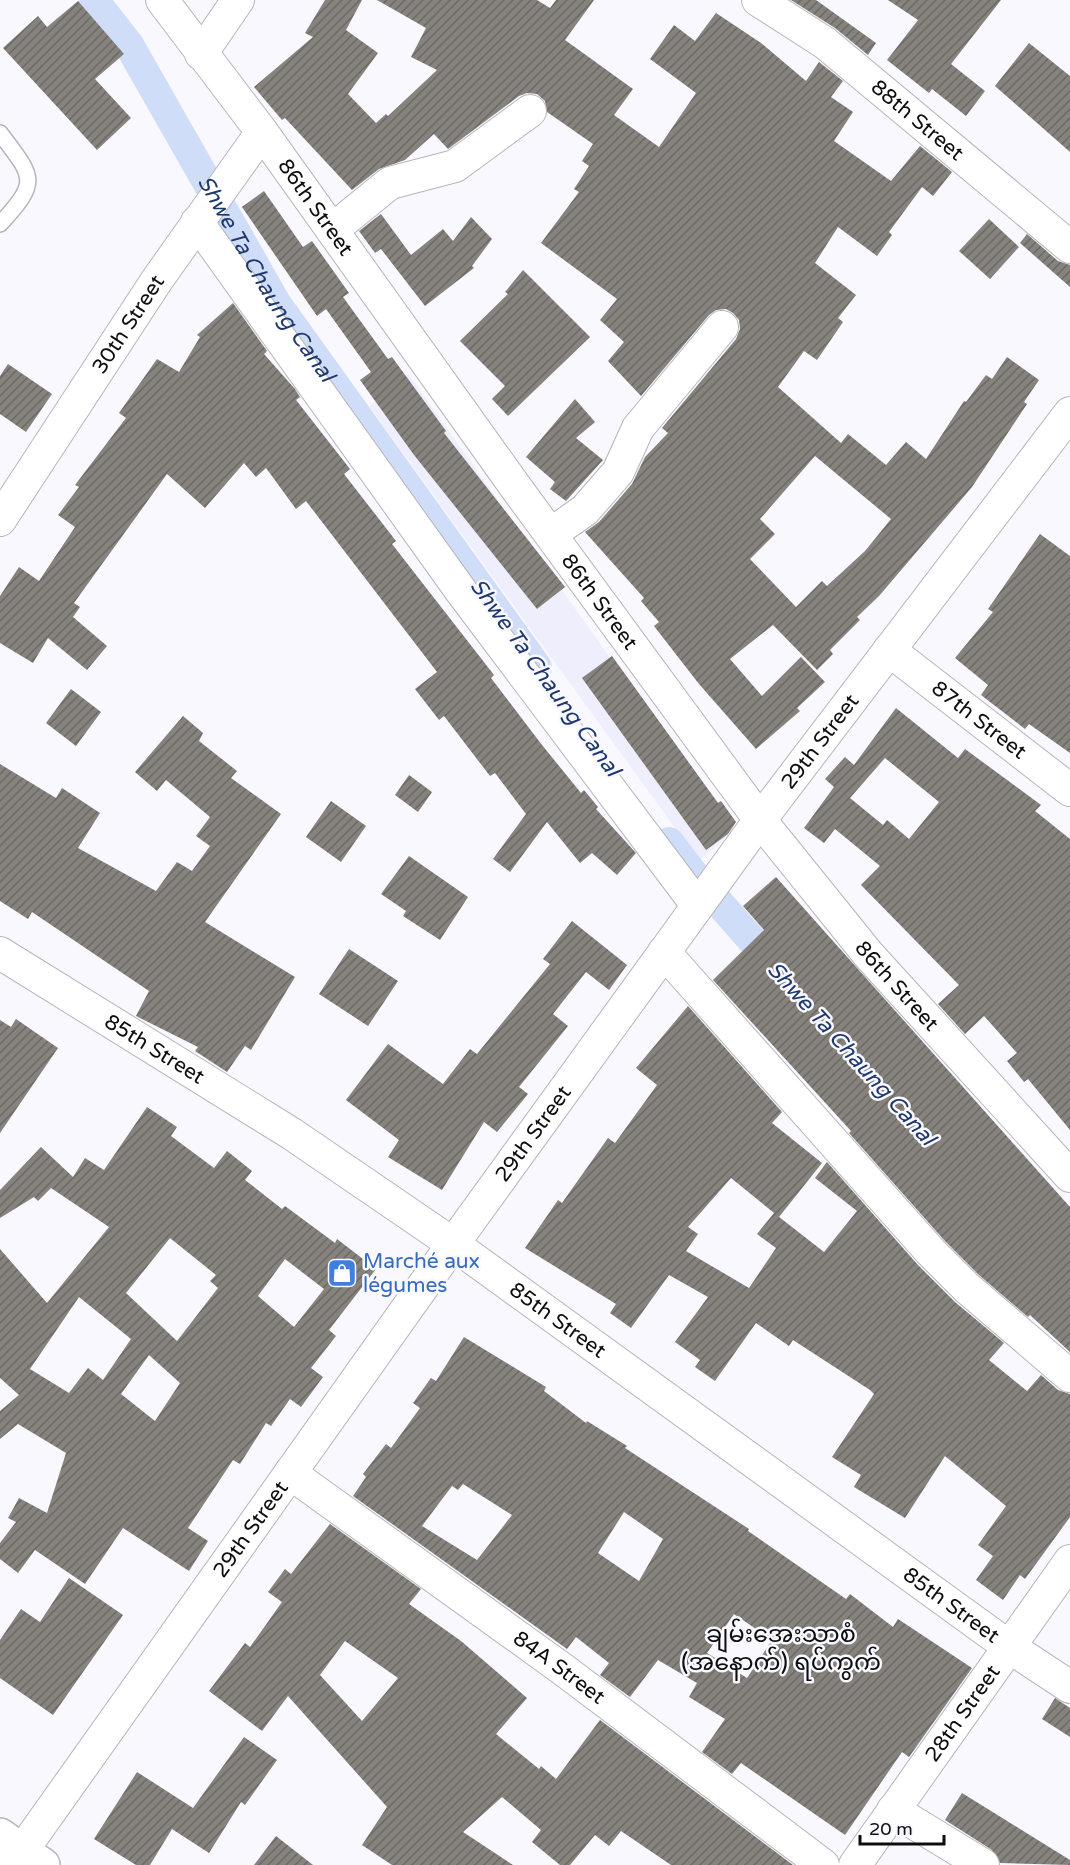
<svg xmlns="http://www.w3.org/2000/svg" width="1070" height="1865" font-family="'Varela Round','Noto Sans Myanmar',sans-serif">
  <style>
    .built { fill: #eeeefc }
    .lines { fill: none; stroke-linecap: round; stroke-linejoin: round }
    .canal { stroke: #cfddf8; stroke-width: 30 }
    .building { fill: url(#building-hatch); fill-rule: evenodd }
    .lane-casing { stroke: #b5b6bb; stroke-width: 18 }
    .street-casing { stroke: #b5b6bb; stroke-width: 34 }
    .secondary-casing { stroke: #b5b6bb; stroke-width: 36 }
    .lane { stroke: #fff; stroke-width: 15 }
    .street { stroke: #fff; stroke-width: 32 }
    .secondary { stroke: #fff; stroke-width: 33 }
    .labels { text-anchor: middle; stroke-width: 5; stroke-linejoin: round; paint-order: stroke }
    .street-label { font-size: 21px; fill: #0c0d0f; stroke: #f8f8fe }
    .shop-label { font-size: 21px; fill: #366cbe; stroke: #f8f8fe; text-anchor: start }
    .water-label { font-size: 22px; font-style: italic; fill: #1e386d; stroke: #f8f8fe }
    .quarter-label { font-size: 24px; fill: #0c0d0f; stroke: #f8f8fe }
  </style>
  <defs>
    <pattern id="building-hatch" width="6" height="6" patternUnits="userSpaceOnUse" patternTransform="scale(1.5)"><rect width="6" height="6" fill="#86827d"/><path d="M-1 1l2-2M0 6l6-6M5 7l2-2" fill="none" stroke="#6c6965"/></pattern>
  </defs>
  <rect width="100%" height="100%" fill="#f8f8fe"/>
  <path class="built" d="M409,375L733,831L699,861L369,406Z"/>
  <g class="lines">
    <g class="canal">
      <path id="s1" d="M94,0L129,45L276,303L537,667"/>
      <path d="M669,842L691,871L780,972"/>
    </g>
  </g>
  <g class="building">
    <path d="M325,0H362L346,30L378,53L348,94L376,123L386,114L388,116L437,70L411,57L426,28L377,0H537L550,8L556,0H594L565,40L633,89L614,115L659,147L696,93L650,59L674,25L695,41L716,13L761,43L806,81L819,62L843,81L831,97L853,112L834,141L891,181L920,146L952,172L933,196L922,187L889,232L892,235L877,256L838,227L815,263L856,295L838,318L843,322L817,360L804,351L778,387L841,443L848,434L886,465L906,442L926,459L964,401L966,402L986,375L992,379L1007,357L1039,380L1024,402L1027,404L972,487L879,596L857,617L860,620L830,650L833,654L817,670L773,625L730,659L762,696L801,657L825,682L797,708L800,711L756,749L699,684L654,626L659,622L641,601L644,598L585,532L599,522L632,484L645,457L668,433L662,428L736,339L740,329L739,320L733,313L726,309L716,310L709,315L641,396L608,361L624,342L600,320L617,299L541,243L579,192L574,189L589,166L582,161L593,144L547,112L545,101L537,94L527,93L519,96L448,149L434,134L405,160L379,169L352,190L285,118L282,120L254,87L313,37L305,33ZM815,456L891,519L865,551L827,586L822,581L796,607L750,559L775,534L760,519Z"/>
    <path d="M791,0H816L876,43L868,55L835,28Z"/>
    <path d="M888,0H1001L951,64L985,91L966,116L932,89L929,93L887,60L918,20Z"/>
    <path d="M78,1L124,54L95,79L131,118L97,150L3,48L38,16L47,27Z"/>
    <path d="M1029,43L1070,76V152L995,86Z"/>
    <path d="M264,191L303,247L312,241L349,293L343,297L388,359L392,357L446,431L444,433L565,587L537,609L414,455L360,380L371,372L326,309L317,316L242,207Z"/>
    <path d="M381,214L411,255L443,229L453,241L471,217L492,239L472,266L474,268L425,306L381,249L375,253L359,231Z"/>
    <path d="M989,219L1019,247L990,279L959,251Z"/>
    <path d="M1027,234L1058,261L1070,265V287L1020,243Z"/>
    <path d="M523,270L590,337L508,416L492,399L505,386L460,341L508,294L505,292Z"/>
    <path d="M233,303L267,351L264,354L295,389L300,397L296,400L350,469L344,474L396,541L392,544L494,675L491,678L542,745L581,793L584,790L598,807L596,809L636,853L617,875L592,853L580,863L547,822L510,872L493,859L526,814L495,773L490,776L444,716L439,720L415,689L437,672L306,501L296,509L266,468L256,477L244,463L205,508L167,474L74,603L80,607L73,617L107,646L87,670L48,638L33,663L0,643V596L19,567L39,581L75,527L58,515L79,487L75,485L126,418L119,413L157,359L179,372L200,337L197,335Z"/>
    <path d="M8,364L52,394L26,432L0,414V376Z"/>
    <path d="M575,399L595,422L576,438L603,460L566,501L550,489L555,482L526,457Z"/>
    <path d="M1040,534L1070,556V753L1029,724L1025,729L981,695L988,685L955,658L993,612L988,609Z"/>
    <path d="M612,656L718,803L721,801L736,822L728,834L706,850L582,678Z"/>
    <path d="M71,689L101,712L76,746L46,723Z"/>
    <path d="M896,708L958,758L965,749L1041,805L1035,811L1070,839V1130L1028,1079L1024,1082L1007,1061L1017,1053L984,1016L965,1034L938,1004L959,985L861,885L880,866L835,829L824,843L804,828L834,787L825,779L845,757L854,765ZM885,758L939,802L909,839L887,820L883,825L850,798Z"/>
    <path d="M183,716L203,733L199,741L237,771L231,778L281,814L205,922L295,977L251,1050L245,1046L227,1072L195,1051L198,1047L136,1016L149,991L32,912L28,919L0,901V764L56,798L62,788L100,813L78,848L156,891L177,862L192,871L210,846L196,836L210,817L166,780L157,791L135,772Z"/>
    <path d="M409,775L432,792L418,812L395,795Z"/>
    <path d="M331,801L366,826L341,862L306,837Z"/>
    <path d="M409,856L468,897L440,940L403,916L406,911L381,894Z"/>
    <path d="M776,877L1070,1207V1352L1030,1315L1028,1317L979,1275L944,1240L849,1133L851,1131L713,980L764,930L743,906Z"/>
    <path d="M572,921L627,965L609,990L586,972L553,1014L568,1026L519,1087L528,1094L497,1132L484,1122L442,1190L388,1157L399,1140L346,1100L388,1044L443,1084L470,1049L477,1054L550,964L543,959Z"/>
    <path d="M349,949L398,981L368,1026L319,994Z"/>
    <path d="M688,1006L782,1112L772,1123L822,1163L779,1217L731,1178L688,1227L698,1234L686,1251L749,1288L776,1248L757,1234L774,1213L824,1252L857,1211L815,1178L827,1162L918,1265L955,1302L1004,1343L989,1360L1027,1391L1041,1375L1058,1390L1070,1394V1517L1025,1579L1020,1575L1003,1600L976,1580L993,1556L978,1545L1006,1506L945,1456L905,1518L854,1487L861,1475L832,1457L874,1394L870,1390L793,1340L789,1346L756,1323L715,1381L695,1367L700,1360L675,1342L708,1297L669,1275L631,1328L610,1313L616,1304L525,1248L558,1200L562,1203L608,1138L615,1143L657,1085L636,1068Z"/>
    <path d="M16,1019L58,1048L0,1133V1020L11,1027Z"/>
    <path d="M147,1107L177,1127L171,1136L214,1168L227,1151L252,1171L245,1180L282,1209L285,1206L335,1243L337,1239L376,1269L329,1330L336,1336L311,1368L323,1377L301,1407L290,1399L271,1426L266,1423L240,1464L233,1460L188,1528L208,1541L189,1571L123,1528L85,1584L35,1550L18,1573L0,1559V1543L16,1522L8,1518L19,1498L47,1513L66,1453L18,1424L0,1439V1411L19,1395L0,1378V1249L47,1303L109,1227L51,1188L38,1201L34,1197L0,1218V1190L41,1147L73,1177L85,1158L104,1170ZM170,1238L216,1275L210,1281L218,1288L177,1341L126,1293ZM285,1259L324,1289L294,1327L258,1296ZM79,1297L131,1339L103,1380L88,1368L69,1393L30,1369ZM149,1355L180,1383L155,1421L121,1394Z"/>
    <path d="M464,1337L546,1387L544,1391L586,1423L587,1421L627,1446L625,1448L749,1529L748,1531L846,1599L850,1594L893,1627L898,1619L972,1668L909,1757L902,1752L845,1835L741,1763L732,1774L702,1752L725,1719L689,1697L697,1683L658,1660L630,1697L600,1675L609,1663L576,1637L567,1649L353,1496L366,1477L363,1474L386,1444L391,1448L420,1408L413,1403L431,1378L436,1381ZM463,1484L512,1515L477,1560L422,1526L452,1486L458,1490ZM624,1512L663,1539L639,1581L598,1553ZM734,1614L772,1640L747,1678L707,1653Z"/>
    <path d="M330,1524L421,1589L409,1604L461,1641L527,1698L496,1734L539,1769L541,1766L556,1779L600,1720L793,1865H671L621,1831L609,1846L595,1835L570,1865H560L532,1842L541,1830L502,1797L463,1832L513,1865H392L362,1845L387,1807L288,1696L262,1731L209,1691L245,1643L250,1647L282,1602L268,1592L285,1569L291,1574ZM345,1641L398,1678L362,1721L320,1675Z"/>
    <path d="M69,1578L123,1615L53,1715L0,1678V1640L21,1609L40,1622Z"/>
    <path d="M1055,1698L1070,1708V1737L1042,1719Z"/>
    <path d="M244,1737L277,1760L245,1805L241,1802L209,1853L172,1829L150,1865H136L94,1839L137,1772L193,1808Z"/>
    <path d="M962,1793L1070,1860V1865L1000,1863L992,1850L945,1820Z"/>
    <path d="M276,1836L313,1865H254Z"/>
  </g>
  <g class="lines">
    <g class="lane-casing">
      <path id="lane" d="M0,133C34,178 40,181 0,224"/>
    </g>
    <g class="street-casing">
      <g id="street">
        <path id="s2" d="M162,0L262,132L517,489L760,820L868,954L1070,1176"/>
        <path id="s3" d="M758,0L825,43L1070,247"/>
        <path d="M201,54L238,0"/>
        <path d="M197,222L461,591L697,905"/>
        <path d="M332,230L390,183L455,166L530,111"/>
        <path id="s4" d="M0,520L157,280L262,132"/>
        <path d="M551,534L585,510L618,472L638,428L722,327"/>
        <path id="s5" d="M889,650L1070,790"/>
        <path d="M664,952L931,1252L967,1288L1070,1376"/>
        <path id="s6" d="M0,953L292,1134L453,1244L1008,1646L1070,1687"/>
        <path id="s7" d="M290,1473L561,1668L823,1865"/>
        <path d="M893,1810L983,1865"/>
        <path id="s8" d="M12,1865L453,1244L760,820L1070,413"/>
        <path id="s9" d="M855,1865L1070,1561"/>
      </g>
    </g>
    <g class="secondary-casing">
      <path id="secondary" d="M0,1835L43,1865"/>
    </g>
    <use href="#lane" class="lane"/>
    <use href="#street" class="street"/>
    <use href="#secondary" class="secondary"/>
  </g>
  <defs>
    <g id="shop-square" transform="scale(1.5)"><rect x="-9" y="-9" width="18" height="18" rx="4" fill="#3f7fe0" stroke="#f8f8fe"/><path d="M-5-2.5h2.3a2.7 3.5 0 0 1 5.4 0H5L5.5 6h-11ZM-1.5-2.5h3a1.5 2.3 0 0 0-3 0Z" fill="#fff"/></g>
  </defs>
  <g fill-rule="evenodd">
    <use href="#shop-square" x="342" y="1273"/>
  </g>
  <g class="labels">
    <g class="street-label">
      <text dy="7" stroke="none"><textPath href="#s3" startOffset="200">88th Street</textPath></text>
      <text dy="7" stroke="none"><textPath href="#s2" startOffset="258">86th Street</textPath></text>
      <text dy="7" stroke="none"><textPath href="#s4" startOffset="234">30th Street</textPath></text>
      <text dy="7" stroke="none"><textPath href="#s2" startOffset="744">86th Street</textPath></text>
      <text dy="7" stroke="none"><textPath href="#s5" startOffset="114">87th Street</textPath></text>
      <text dy="7" stroke="none"><textPath href="#s8" startOffset="1384">29th Street</textPath></text>
      <text dy="7" stroke="none"><textPath href="#s2" startOffset="1230">86th Street</textPath></text>
      <text dy="7" stroke="none"><textPath href="#s6" startOffset="182">85th Street</textPath></text>
      <text dy="7" stroke="none"><textPath href="#s8" startOffset="898">29th Street</textPath></text>
      <text dy="7" stroke="none"><textPath href="#s6" startOffset="668">85th Street</textPath></text>
      <text dy="7" stroke="none"><textPath href="#s8" startOffset="412">29th Street</textPath></text>
      <text dy="7" stroke="none"><textPath href="#s6" startOffset="1154">85th Street</textPath></text>
      <text dy="7" stroke="none"><textPath href="#s7" startOffset="332">84A Street</textPath></text>
      <text dy="7" stroke="none"><textPath href="#s9" startOffset="186">28th Street</textPath></text>
    </g>
    <g class="shop-label">
      <text x="363" y="1268">Marché aux<tspan x="363" dy="24">légumes</tspan></text>
    </g>
    <g class="water-label">
      <text dy="8" stroke="none"><textPath href="#s1" startOffset="328">Shwe Ta Chaung Canal</textPath></text>
      <text transform="translate(546 677) rotate(54)" y="8">Shwe Ta Chaung Canal</text>
      <text transform="translate(852 1053) rotate(48)" y="8">Shwe Ta Chaung Canal</text>
    </g>
    <g class="quarter-label">
      <text x="781" y="1642">ချမ်းအေးသာစံ<tspan x="781" dy="28">(အနောက်) ရပ်ကွက်</tspan></text>
    </g>
  </g>
  <path d="M860 1835v9h84v-9" fill="none" stroke="#0c0d0f" stroke-width="3"/>
  <text x="869" y="1835" font-size="18" fill="#0c0d0f" stroke="#f8f8fe" stroke-width="4.5" paint-order="stroke">20 m</text>
</svg>
